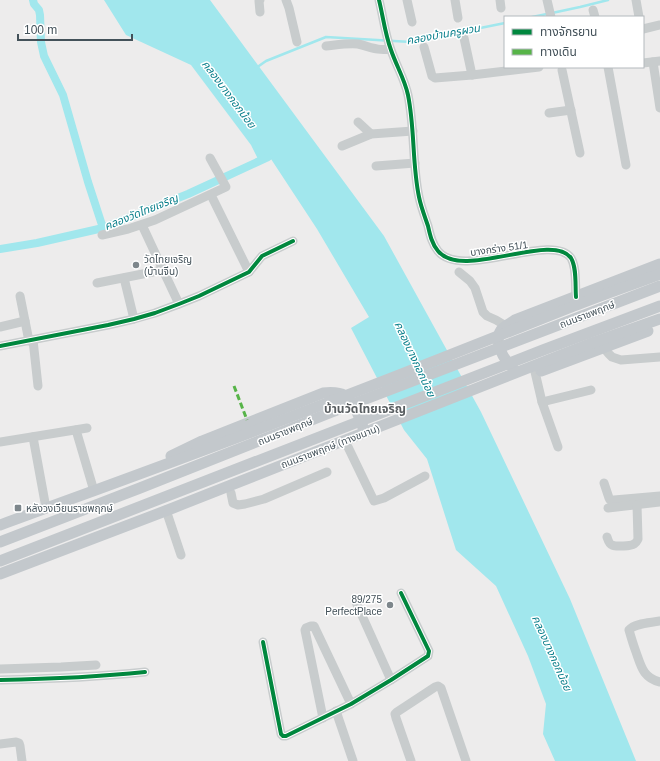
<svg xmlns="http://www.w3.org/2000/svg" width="660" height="761" font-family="Helvetica,'Noto Sans Thai',sans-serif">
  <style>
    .water { fill: #a1e7ed }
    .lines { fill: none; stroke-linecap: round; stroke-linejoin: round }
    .stream { stroke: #a1e7ed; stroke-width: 2.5 }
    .canal { stroke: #a1e7ed; stroke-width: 8 }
    .minor { stroke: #c8cccd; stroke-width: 9 }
    .major { stroke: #c3c8cc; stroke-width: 11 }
    .quiet { stroke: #57b448; stroke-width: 3; stroke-dasharray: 6 3; stroke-linecap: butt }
    .cycleway-casing { stroke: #fff; stroke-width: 6 }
    .cycleway { stroke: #00873e; stroke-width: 4 }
    .poi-dot { fill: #7e878c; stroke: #fff; stroke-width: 1.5 }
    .labels { text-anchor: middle; stroke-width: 3; stroke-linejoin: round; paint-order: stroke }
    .street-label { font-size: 10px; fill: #435159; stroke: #fff }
    .poi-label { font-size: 10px; fill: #435159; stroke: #fff; text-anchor: start }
    .water-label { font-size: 11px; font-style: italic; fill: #097f8b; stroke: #fff }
    .quarter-label { font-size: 12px; font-weight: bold; fill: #585d60; stroke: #fff }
  </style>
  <rect width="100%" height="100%" fill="#edecec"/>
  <path class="water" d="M104,0H210L384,236L481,412L570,599L636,761H555L543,734L546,704L528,656L496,586L456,550L427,459L404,430L351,328L369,317L317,229L271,159L260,163L251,145L191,65L126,35Z"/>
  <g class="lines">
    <g class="stream">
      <path d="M552,13L580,7L608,0"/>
      <path d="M532,17L547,14"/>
      <path d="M256,68L266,61L326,37L411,42L505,23"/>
    </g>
    <g class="canal">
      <path d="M33,0L34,4L39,10L40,15L41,42L44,56L63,95L88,182L103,228"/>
      <path d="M0,249L37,243L103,228L188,194L268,157"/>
    </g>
    <g class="minor">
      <path d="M260,0L259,1L260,12"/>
      <path d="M286,0L289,8L297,42"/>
      <path d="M379,0C383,16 385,34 391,50C396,65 405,80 408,95C415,129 412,164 419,197C421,207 425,217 428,226C430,235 432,244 438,251C462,281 552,231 571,258C577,268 575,286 576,297"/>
      <path d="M407,0L412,22"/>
      <path d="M455,0L458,18"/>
      <path d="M500,0L501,8"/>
      <path d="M547,0L551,17"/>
      <path d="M636,0L639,17"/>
      <path d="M593,10L595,17"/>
      <path d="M643,29L660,25"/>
      <path d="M464,38L472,75"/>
      <path d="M326,46C336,45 348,43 358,44C371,47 377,51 390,49"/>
      <path d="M424,47L432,76L435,78L472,75L539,67"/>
      <path d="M653,62L660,108"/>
      <path d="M643,63L660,61"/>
      <path d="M608,67L626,165"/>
      <path d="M562,70L580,153"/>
      <path d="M549,113L571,110"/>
      <path d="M358,122L371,134"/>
      <path d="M342,146L371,134L413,131"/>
      <path d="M376,166L415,163"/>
      <path d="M211,195L249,272"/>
      <path d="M142,225L163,270"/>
      <path d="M102,235L128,229L155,220L226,187L210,158"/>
      <path d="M459,272L470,281L475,288L483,312L487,316L496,320L506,326"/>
      <path d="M124,278L134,319"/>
      <path d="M97,283L163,270L179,304"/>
      <path d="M20,296L29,341"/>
      <path d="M0,327L25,321"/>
      <path d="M33,340L38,386"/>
      <path d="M0,346L108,325L134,319L155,313L179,304L199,296L249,272L262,256L293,241"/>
      <path d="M604,348L609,354L612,357L621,360L660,357"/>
      <path d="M535,372L542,402L558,447"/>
      <path d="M542,402L591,390"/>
      <path d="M76,430L94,491"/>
      <path d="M33,437L46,508"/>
      <path d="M0,442L87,428"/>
      <path d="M348,447L374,501L384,498L425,476"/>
      <path d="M604,483L609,498L610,500H614L660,496"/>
      <path d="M231,493L233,503L238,505L245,504L264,499L327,472"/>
      <path d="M608,508L660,502"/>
      <path d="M166,510L181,555"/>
      <path d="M607,537C608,540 609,544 612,545C616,547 631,546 634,544C637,542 637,541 638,539L637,505"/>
      <path d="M355,600L391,680"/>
      <path d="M660,621C651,623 635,623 629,630C631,637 633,644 636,652C641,666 643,678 660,682"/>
      <path d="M263,642L281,734L283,736H286L351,704L391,680L428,656L429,651L401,593"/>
      <path d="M0,669L61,667L96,665"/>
      <path d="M0,680C49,679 97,677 145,672"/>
      <path d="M336,711L353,761"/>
      <path d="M323,718L305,630L306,628L311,626H314L351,704"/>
      <path d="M0,744L16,742L19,743L20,746L22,761"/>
      <path d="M411,761L396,718L395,714L397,712L435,687L438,686L441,688L466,761"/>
    </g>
    <g class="major">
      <path d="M513,368C504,360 493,342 501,330C504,326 511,323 515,320L660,264"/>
      <path d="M541,371L648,331"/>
      <path d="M171,456L202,441L323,393C344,391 348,395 357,412C359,417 362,422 363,428"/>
      <path d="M0,525C98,489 196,454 293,416C387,380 480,343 574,306C602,295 631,285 660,274"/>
      <path d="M0,542L140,488L332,412L660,286"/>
      <path d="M0,561L543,350L660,306"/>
      <path d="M0,574L173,508L589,344L660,319"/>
    </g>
    <path class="quiet" d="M234,386L247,420"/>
    <g class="cycleway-casing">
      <g id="cycleway">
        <path d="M379,0C383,16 385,34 391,50C396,65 405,80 408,95C415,129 412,164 419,197C421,207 425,217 428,226C430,235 432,244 438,251C462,281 552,231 571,258C577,268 575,286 576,297"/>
        <path d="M0,346L108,325L134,319L155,313L179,304L199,296L249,272L262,256L293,241"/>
        <path d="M263,642L281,734L283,736H286L351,704L391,680L428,656L429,651L401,593"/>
        <path d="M0,680C49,679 97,677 145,672"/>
      </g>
    </g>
    <use href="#cycleway" class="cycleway"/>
  </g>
  <g class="poi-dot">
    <circle cx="136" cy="265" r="4"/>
    <rect x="14" y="504" width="8" height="8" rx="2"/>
    <circle cx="390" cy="605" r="4"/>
  </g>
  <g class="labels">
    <g class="street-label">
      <text transform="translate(499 248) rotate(-8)" y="4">บางกร่าง 51/1</text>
      <text transform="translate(587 314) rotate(-21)" y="4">ถนนราชพฤกษ์</text>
      <text transform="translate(285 431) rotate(-22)" y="4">ถนนราชพฤกษ์</text>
      <text transform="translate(330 446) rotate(-21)" y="4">ถนนราชพฤกษ์ (ทางขนาน)</text>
    </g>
    <g class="poi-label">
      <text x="144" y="263">วัดไทยเจริญ<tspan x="144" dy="12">(บ้านจีน)</tspan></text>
      <text x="26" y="512">หลังวงเวียนราชพฤกษ์</text>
      <text x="382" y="603" text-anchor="end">89/275<tspan x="382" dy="12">PerfectPlace</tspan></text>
    </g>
    <g class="water-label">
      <text transform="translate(443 34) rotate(-10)" y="4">คลองบ้านครูผวน</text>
      <text transform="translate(229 94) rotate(53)" y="4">คลองบางกอกน้อย</text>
      <text transform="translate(141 212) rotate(-22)" y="4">คลองวัดไทยเจริญ</text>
      <text transform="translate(415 359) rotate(65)" y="4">คลองบางกอกน้อย</text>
      <text transform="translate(552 653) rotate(66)" y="4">คลองบางกอกน้อย</text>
    </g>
    <g class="quarter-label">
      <text x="365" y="413">บ้านวัดไทยเจริญ</text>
    </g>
  </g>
  <rect x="504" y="16" width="140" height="52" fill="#ffffff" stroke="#b4b9bd"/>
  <rect x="512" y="29" width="20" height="6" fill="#00873e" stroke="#b4b9bd"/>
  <text x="540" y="36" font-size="12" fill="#435159">ทางจักรยาน</text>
  <rect x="512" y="49" width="20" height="6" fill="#57b448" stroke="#b4b9bd"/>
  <text x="540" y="56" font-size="12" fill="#435159">ทางเดิน</text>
  <path d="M18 34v6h114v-6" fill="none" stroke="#435159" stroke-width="2"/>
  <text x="24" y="34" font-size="12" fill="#435159" stroke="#ffffff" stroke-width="3" paint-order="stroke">100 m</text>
</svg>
